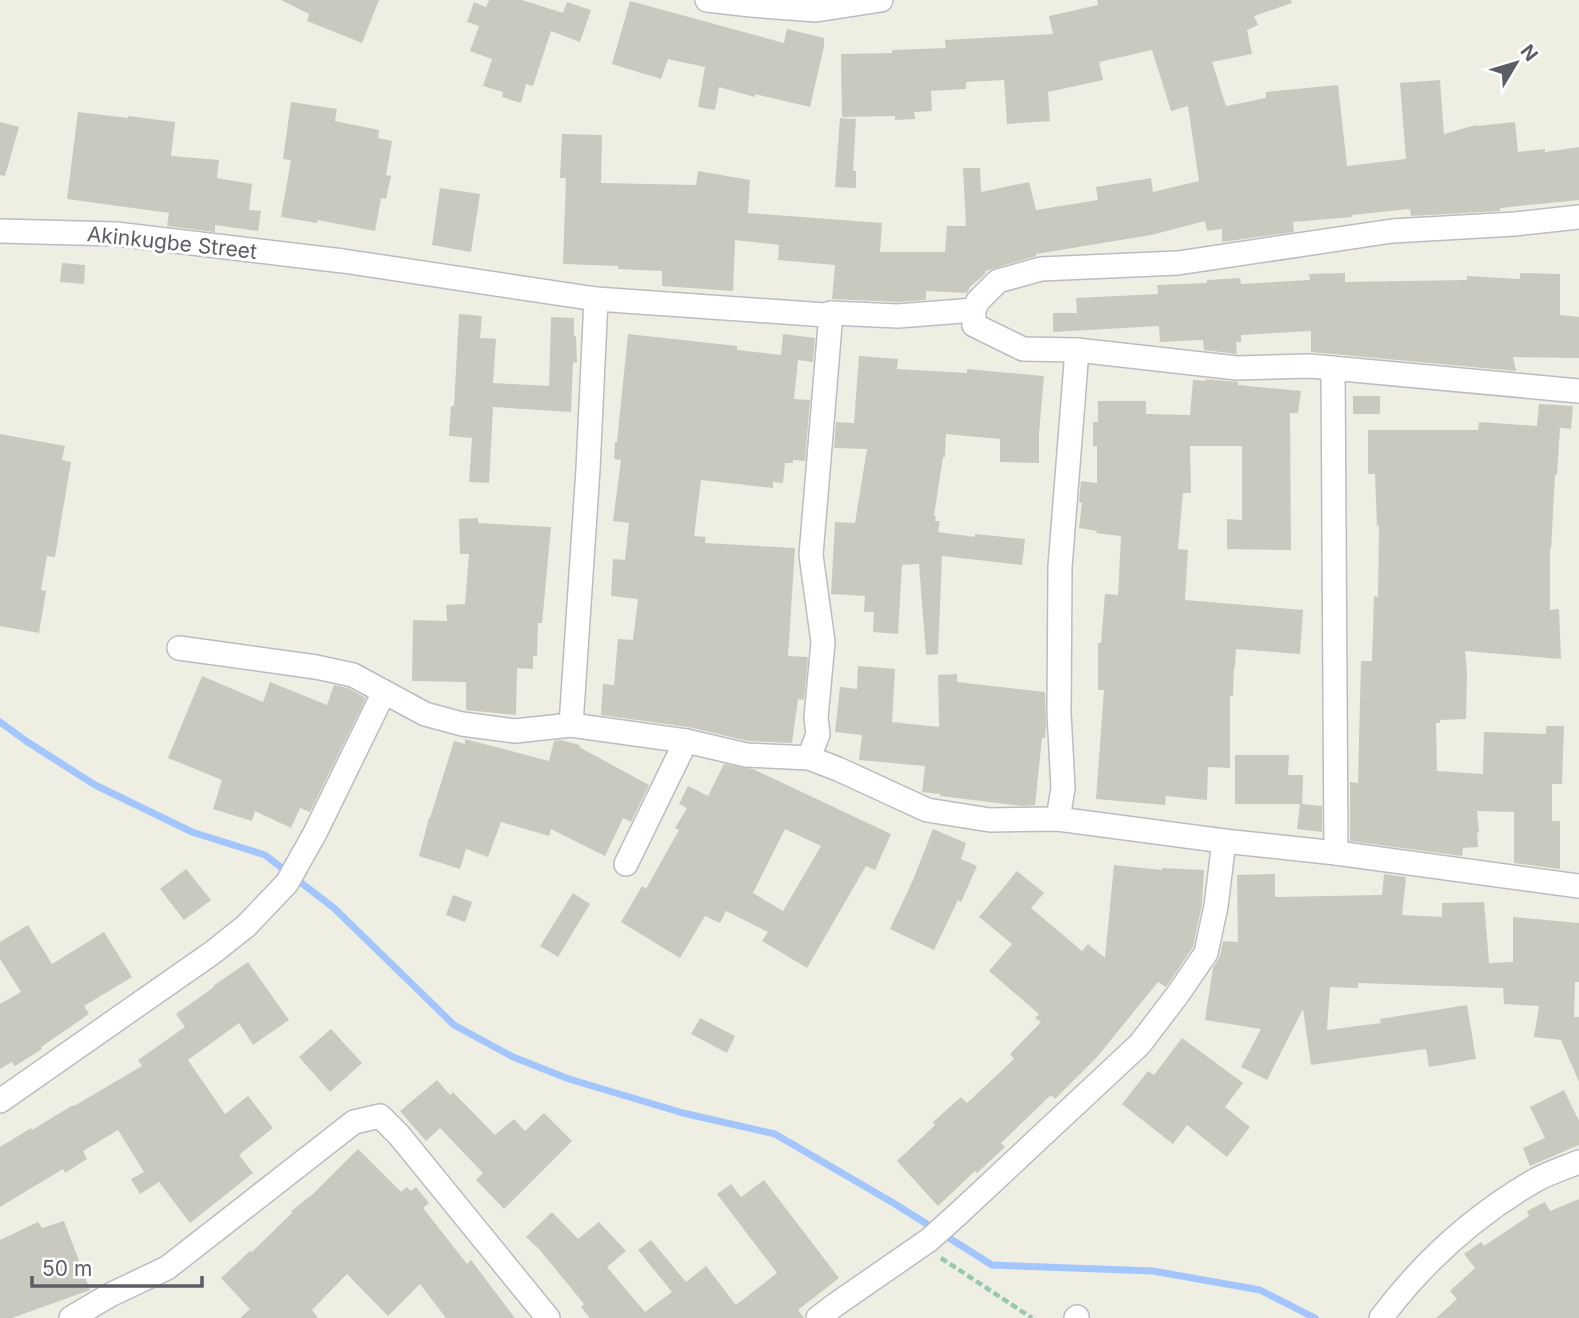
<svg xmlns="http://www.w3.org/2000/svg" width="1579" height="1318" font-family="Inter,sans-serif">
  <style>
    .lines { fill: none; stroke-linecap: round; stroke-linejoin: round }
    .stream { stroke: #a3c6ff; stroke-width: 7 }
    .building { fill: #cac9c0; fill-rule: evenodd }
    .minor-casing { stroke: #bbbcc3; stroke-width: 26 }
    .path { stroke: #96c9ae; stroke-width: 4.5; stroke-dasharray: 7 3.5; stroke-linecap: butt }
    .minor { stroke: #fff; stroke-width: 23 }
    .labels { text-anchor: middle; stroke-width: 6; stroke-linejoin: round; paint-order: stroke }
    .street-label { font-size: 21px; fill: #5b5e65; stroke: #fff }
  </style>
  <rect width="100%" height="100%" fill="#efeee3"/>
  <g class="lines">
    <path class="stream" d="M0,722L26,741L95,785L192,832L265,855L334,908L454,1025L513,1057L569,1079L683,1113L775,1134L895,1204L992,1265L1153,1271L1260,1290L1315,1318"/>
  </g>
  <g class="building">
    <path d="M281,0H379L362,43L307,21L309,14Z"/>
    <path d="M489,0H522L563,13L567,2L591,10L580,42L551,31L533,86L526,84L521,103L502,97L503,92L483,86L492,59L470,51L479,26L467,22L474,2L486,7Z"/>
    <path d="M1097,0H1291L1292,3L1254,16L1258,25L1247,30L1252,54L1212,62L1226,106L1266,98V92L1338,85L1347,166L1406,159L1400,83L1440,80L1444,134L1476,125L1477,126L1515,122L1518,152L1545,149V152L1579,147V200L1500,208V211L1411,216L1410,209L1352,215V217L1293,222L1294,232L1222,242V229L1207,231L1205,221L1151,235L1036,254V256L985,271V274L970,287L967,293L926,291V300L898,302L832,299L835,265L778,260L779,245L735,240L733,291L662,286V271L618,269V266L563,264L566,178H560L562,134L602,135L601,183L696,185L698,171L750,180L748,213L882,223L880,252H945L947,226H966L963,168H980L981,192L1029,182L1036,210L1098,200L1096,187L1151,178L1153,192L1199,181L1188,106L1171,111L1152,50L1099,62L1103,80L1048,92L1050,121L1007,124L1004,80L966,82V89L931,91L932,111L914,112L915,119L895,120V116L842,117L841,54L892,53V50L946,48L945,40L1053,34L1049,16L1098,5Z"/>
    <path d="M630,1L784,43L787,29L824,38V46L810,107L755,94V97L719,87L715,110L698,107L705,67L668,59L661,79L612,64Z"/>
    <path d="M291,102L337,109L335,121L379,130L378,138L392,141L386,175L391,176L386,199L381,198L375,231L318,220L317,223L281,217L291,160L283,159Z"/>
    <path d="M78,112L128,118V116L175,122L171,156L219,160L217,178L252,184L249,210L261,211L258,231L215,225V232L167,226L169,213L67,199Z"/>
    <path d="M840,118L856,119L853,171H856V188L835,187Z"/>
    <path d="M0,122L19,127L5,176L0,175Z"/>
    <path d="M440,188L480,194L471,252L432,245Z"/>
    <path d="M62,263L85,265L84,284L60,282Z"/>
    <path d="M1345,273V282L1467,280V276L1520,279V273L1560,274V315L1579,317V358L1513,357L1516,371L1311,352V331L1241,335V342H1236L1237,354L1204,350L1203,340L1160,342L1159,326L1053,332V313H1077L1076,298L1158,294L1157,285L1207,283V280L1240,278L1241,284L1310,280L1309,274Z"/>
    <path d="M459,314L482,316L480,338L496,339L493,383L549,386L551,317L574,318V336H576L577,362L573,363L571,412L493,407L489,483L469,482L472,438L449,436L451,406H454Z"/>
    <path d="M628,334L737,346V350L781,355L783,334L815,338L813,362L798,360L794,399L810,400L805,461L793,460V463H785L783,483L773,482V488L701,480L694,536L706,537L705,543L795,548L788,656L808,657L804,700L798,699L792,743L748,741L688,727L601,715L603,684L614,685L618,639L633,640L638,599L611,596L613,559L625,560L629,523L613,521L621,460L614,459L615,442H617Z"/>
    <path d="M859,356L898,359L897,369L967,373V369L1044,376L1039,434V463L1000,462V439L946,434L945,457H943L934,516L936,517L935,521H940L938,532L975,537V534L1025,539L1022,565L942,556L938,654L926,655L919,564L902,565L898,634L873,632L874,612H864L865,596L831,594L835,522L855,523L867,449L834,448L836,422L854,423Z"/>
    <path d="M1205,379L1238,382V385L1301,391L1298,413H1290L1291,550L1227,549V519L1242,520V446H1190L1191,493H1183L1178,549L1188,550L1185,600L1303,610L1300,654L1236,649L1235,667H1234L1233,696H1230V768L1208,767L1207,800L1166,796L1165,805L1096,799L1104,690H1098V643H1101L1105,594L1118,595L1121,536L1096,533L1097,531L1079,528L1082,503L1079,502L1081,481L1097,483V446H1093V422H1098V401H1146V414L1190,415L1193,380L1206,381Z"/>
    <rect x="1353" y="396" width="27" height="18"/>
    <path d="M1539,404L1573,406L1571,429L1560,428L1557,475H1555L1551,549H1550V610L1559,609L1561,659L1465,651L1467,674L1466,719L1440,720V723H1436L1437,771L1483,774L1484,732L1546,734V726H1564L1562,784H1552V821H1560V869L1514,863V812L1477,811L1479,832H1477L1478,847L1463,848L1462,856L1350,841V782L1358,783L1361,661H1372L1374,596L1378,597L1379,525L1377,526L1375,474H1368V430H1478L1479,422L1537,426Z"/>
    <path d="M0,434L65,446L62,460L71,462L55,557L47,556L41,590L46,591L39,633L0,626Z"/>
    <path d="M478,518V523L551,527L542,623H538L537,656H533V669L517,668L516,715L466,710V682L412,681L413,620L447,621L446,605L465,604L469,554H460L459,519Z"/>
    <path d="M858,666L895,669L892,722L939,727L938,675L957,674V682L1045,692L1046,728L1045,738H1042L1035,805L1023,806L940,796V794L922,792L925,766L859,760L862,735L835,732L840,687L857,689Z"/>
    <path d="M202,676L263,702L270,682L327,705L334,685L348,688L366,698L310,812L300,808L291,828L255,811L252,821L213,809L222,780L168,758Z"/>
    <path d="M465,739L549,761L554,741L560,740L580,745L579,747L649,785L631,822L623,818L605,856L551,829L549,836L501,822L488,857L466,849L460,869L419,856L429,818H430L454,741L465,744Z"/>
    <path d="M1235,755H1289L1288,775H1303L1302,804L1322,806V832L1297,829L1300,804H1235Z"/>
    <path d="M724,764L753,769L891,834L875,870L866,866L807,968L762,941L768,932L726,911L720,923L705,916L680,958L621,922L642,886L646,889L679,830L675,828L687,808L679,804L688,786L708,796ZM785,829L821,846L783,911L753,893Z"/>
    <path d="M933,829L966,843L961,859L977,866L961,902L958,900L934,950L890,929L913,880Z"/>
    <path d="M1114,865L1162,870V868L1204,870L1202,904L1193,947L1166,987L1158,982L1097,1057L1055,1099L1051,1095L1001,1143L1005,1147L977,1173L975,1171L938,1206L897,1161L935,1125L933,1122L961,1097L967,1103L1014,1059L1010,1054L1041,1022L1035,1018L1039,1014L989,971L1012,944L979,917L1017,871L1044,893L1031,908L1082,951L1088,944L1105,958Z"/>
    <path d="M186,869L211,900L184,920L160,889Z"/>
    <path d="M1275,874V897L1382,895L1384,874L1406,877L1402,915L1442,917V903L1484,902L1489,963L1513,962V917L1579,923V982H1575L1574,1017H1579V1082L1561,1040L1534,1037L1539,1006L1504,1004L1503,988L1358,983V988L1330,987L1327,1030L1381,1023L1380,1019L1467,1005L1476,1059L1429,1067L1426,1049L1311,1065L1303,1009L1267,1080L1241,1067L1261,1029L1205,1020L1213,968L1220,956L1223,941L1238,942L1237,875Z"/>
    <path d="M573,893L590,904L558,957L540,946Z"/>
    <path d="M453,895L472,902L465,922L446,915Z"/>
    <path d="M28,925L52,964L104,932L132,977L84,1006L89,1014L41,1047L42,1049L15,1066L12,1062L0,1069V1004L21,992L0,959V942Z"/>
    <path d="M248,962L289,1020L253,1045L239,1023L188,1060L225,1114L248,1096L273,1128L239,1155L253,1173L190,1223L159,1182L140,1194L131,1179L144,1172L118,1130L83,1151L87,1159L65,1173L63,1169L0,1207V1147L31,1128L32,1130L73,1105L74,1106L142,1066L138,1060L185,1027L176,1014L214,987L213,986Z"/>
    <path d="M700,1018L735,1036L727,1053L691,1034Z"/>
    <path d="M331,1029L362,1063L330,1092L299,1057Z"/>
    <path d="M1182,1038L1243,1083L1225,1107L1250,1127L1227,1157L1187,1125L1173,1144L1122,1104L1148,1071L1154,1075Z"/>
    <path d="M437,1080L450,1095L453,1092L495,1135L514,1119L525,1131L544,1113L572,1141L504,1209L476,1180L483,1173L440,1128L426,1141L400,1111Z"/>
    <path d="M1564,1090L1579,1121V1145L1530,1166L1523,1148L1545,1138L1530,1107Z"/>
    <path d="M358,1149L401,1192L407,1187L411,1191L416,1187L429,1203L423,1208L467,1264L471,1260L515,1318H446L420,1284L388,1316L347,1274L312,1310L318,1318H240L250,1309L221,1278L250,1251L252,1252L292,1213L291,1211L313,1194Z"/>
    <path d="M764,1180L839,1278L798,1310L804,1318H590L581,1307L584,1304L539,1249L526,1237L552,1212L578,1239L599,1222L626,1251L607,1267L645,1312L672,1292L638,1250L651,1240L686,1282L706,1266L736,1305L777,1273L717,1194L731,1184L741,1197Z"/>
    <path d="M1579,1199V1318H1436L1457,1299L1450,1291L1475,1268L1464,1254L1481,1242L1484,1246L1529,1216L1527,1211L1545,1202L1550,1211Z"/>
    <path d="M64,1221L90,1290L12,1318H0V1240L38,1222L42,1228Z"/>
  </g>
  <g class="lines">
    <g class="minor-casing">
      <g id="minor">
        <path d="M707,0L751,5L816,10L881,0"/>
        <path d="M1579,217L1515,224L1392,231L1178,263L1041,269L998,281L978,301L974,310V325L1023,349L1077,350L1237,368L1310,366L1579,391"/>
        <path d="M0,231L116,234L343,261L596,299L826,315L831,313L898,316L974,310"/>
        <path d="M1333,368L1336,853"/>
        <path d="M179,648L316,667L353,675L425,714L462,724L515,731L571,725L686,741L746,755L809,758L838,769L927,810L990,820L1058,819L1224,841L1336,853L1579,886"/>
        <path d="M571,725L588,469L596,299"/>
        <path d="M809,758L818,734L816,718L823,642L811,555L831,313"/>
        <path d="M1058,819L1063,788L1059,713L1060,567L1077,350"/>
        <path d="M626,864L686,741"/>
        <path d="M0,1101L212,953L246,926L287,883L315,833L384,692"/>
        <path d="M71,1318L110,1295L167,1268L354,1122L380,1116L399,1135L548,1318"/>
        <path d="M818,1318L835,1305L929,1240L958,1214L1140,1044L1178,994L1206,953L1216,906L1224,841"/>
        <path d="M1076,1318L1077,1317"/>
        <path d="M1381,1318C1423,1262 1474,1216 1534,1181C1548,1173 1564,1168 1579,1162"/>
      </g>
    </g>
    <path class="path" d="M941,1258L1032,1318"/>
    <use href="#minor" class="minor"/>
  </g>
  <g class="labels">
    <g class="street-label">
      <text transform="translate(172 243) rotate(6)" y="7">Akinkugbe Street</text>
    </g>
  </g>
  <g transform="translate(1516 63) rotate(52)" stroke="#ffffff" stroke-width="5" paint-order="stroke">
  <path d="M0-5L12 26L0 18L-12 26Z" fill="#5b5e65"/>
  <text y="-10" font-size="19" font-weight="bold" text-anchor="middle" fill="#5b5e65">N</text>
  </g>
  <path d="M32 1276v10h170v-10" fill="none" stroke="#5b5e65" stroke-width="3.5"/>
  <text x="42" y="1276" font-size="21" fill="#5b5e65" stroke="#ffffff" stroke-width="5" paint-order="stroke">50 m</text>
</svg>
